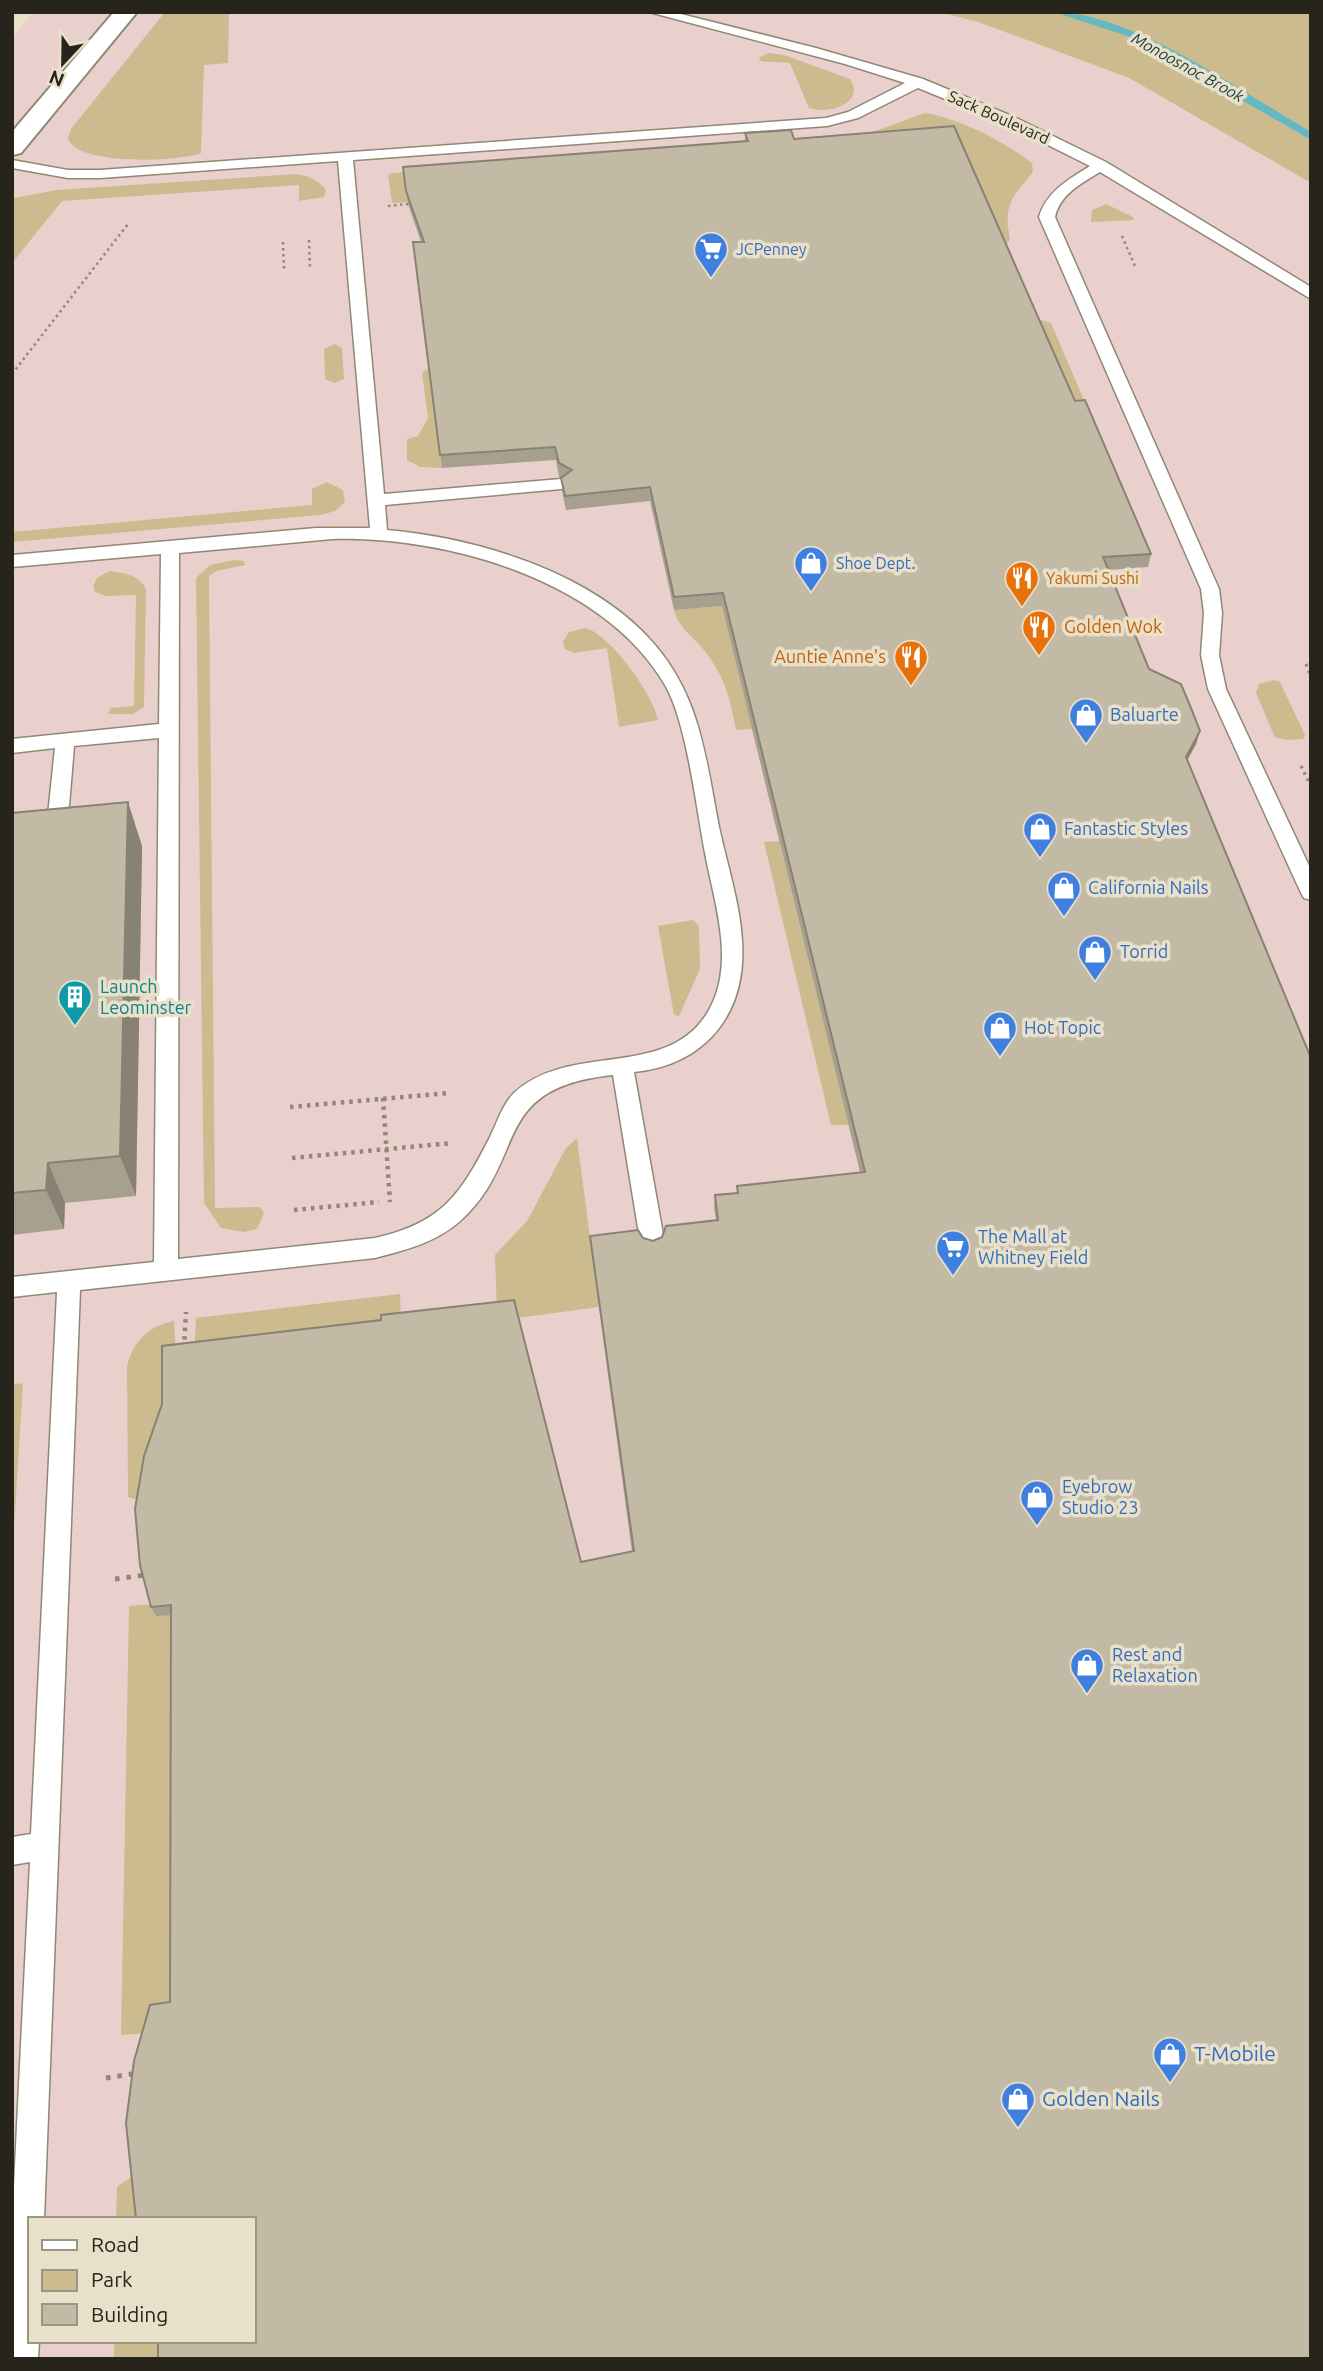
<svg xmlns="http://www.w3.org/2000/svg" width="1323" height="2371" font-family="Ubuntu,sans-serif">
  <style>
    .commercial { fill: #ead0cd; fill-rule: evenodd }
    .green { fill: #cbbb8e }
    .lines { fill: none; stroke-linecap: round; stroke-linejoin: round }
    .stream { fill: #64b8c4; fill-rule: evenodd }
    .service-casing { stroke: #8f8873; stroke-width: 3 }
    .tertiary-casing { stroke: #8f8873; stroke-width: 4 }
    .path-far3 { stroke: #8f8979; stroke-width: 2.5; stroke-dasharray: 2.5 3.5; stroke-linecap: butt }
    .path-far2 { stroke: #8f8979; stroke-width: 3.5; stroke-dasharray: 2.5 4.5; stroke-linecap: butt }
    .path-far1 { stroke: #8f8979; stroke-width: 4.5; stroke-dasharray: 3.5 5; stroke-linecap: butt }
    .path { stroke: #8f8979; stroke-width: 5; stroke-dasharray: 4.5 7; stroke-linecap: butt }
    .service { fill: #fff; fill-rule: evenodd }
    .tertiary { fill: #fff; fill-rule: evenodd }
    .wall { fill: #a8a08e }
    .shaded-wall { fill: #888274 }
    .building { fill: #c3baa5; stroke: #888274; stroke-width: 2 }
    .labels { text-anchor: middle; stroke-width: 7; stroke-linejoin: round; paint-order: stroke }
    .far-water-label { font-size: 16px; font-style: italic; fill: #133c41; stroke: #e9e0ca }
    .far-street-label { font-size: 16px; fill: #27241c; stroke: #e9e0ca }
    .far-shop-label { font-size: 16px; fill: #366cbe; stroke: #e9e0ca; text-anchor: start }
    .far-food-label { font-size: 16px; fill: #c56008; stroke: #e9e0ca; text-anchor: start }
    .food-label { font-size: 18px; fill: #c56008; stroke: #e9e0ca; text-anchor: start }
    .shop-label { font-size: 18px; fill: #366cbe; stroke: #e9e0ca; text-anchor: start }
    .culture-label { font-size: 18px; fill: #0d838f; stroke: #e9e0ca; text-anchor: start }
    .near-shop-label { font-size: 21px; fill: #366cbe; stroke: #e9e0ca; text-anchor: start }
  </style>
  <rect width="100%" height="100%" fill="#e9e0ca"/>
  <path class="commercial" d="M33,12H939L978,22L1129,78L1311,183V2359H12V39ZM30,2219H254V2341H30Z"/>
  <g class="green">
    <path d="M165,12H229L228,63L204,65L201,153C178,162 75,166 68,138L71,129Z"/>
    <path d="M939,12H1311V183L1129,78L978,22Z"/>
    <path d="M768,53L784,55L850,79C866,103 828,115 809,108L790,63L760,61L759,58Z"/>
    <path d="M925,113C959,118 1005,142 1032,163L1033,172C1012,198 1003,204 1010,239L1002,251L859,137Z"/>
    <path d="M700,150L408,202L392,203L388,175L392,173Z"/>
    <path d="M296,174C309,176 317,179 326,190L324,197L299,201V185L62,201L12,263V199L15,198L56,190Z"/>
    <path d="M1106,204L1133,217L1134,220L1091,222L1092,210Z"/>
    <path d="M1031,317L1051,323L1089,412L1072,414Z"/>
    <path d="M335,344L342,348L344,379L335,383L325,379L324,349Z"/>
    <path d="M429,368L442,468L420,467L407,460V439L418,436L428,418L422,373Z"/>
    <path d="M327,482L343,490L345,502L335,511L321,515L12,542V532L312,505V489Z"/>
    <path d="M235,560L244,561L245,565L217,571L209,576L215,1208L260,1207L264,1213L257,1229L244,1232L221,1228L204,1203L196,578L210,565Z"/>
    <path d="M110,571C125,573 139,575 146,589L144,707L133,714H108L111,708L134,706L136,595L107,596L95,592L93,586L97,578Z"/>
    <path d="M722,606L752,729L736,730C730,697 724,675 703,649C692,636 678,627 674,610Z"/>
    <path d="M585,628C609,633 654,695 658,720L619,727L607,648L574,653L565,649L563,642L569,632Z"/>
    <path d="M1274,680L1280,682L1305,735L1303,739L1285,740L1275,737L1273,733L1256,693L1259,684Z"/>
    <path d="M779,841L849,1125H831L764,842Z"/>
    <path d="M693,920L699,926L700,969L679,1016L674,1015L658,926Z"/>
    <path d="M577,1138L599,1307L517,1318L497,1313L495,1255L527,1221L566,1148Z"/>
    <path d="M400,1294L401,1325L194,1355L196,1318Z"/>
    <path d="M174,1321L176,1357L166,1437L141,1501L128,1497L127,1366C133,1341 150,1325 174,1321Z"/>
    <path d="M23,1383L12,1561V1385Z"/>
    <path d="M153,1604L176,1615V2008L150,2033L121,2035L129,1606Z"/>
    <path d="M135,2174L141,2219H116L117,2187Z"/>
    <rect x="114" y="2341" width="50" height="18"/>
  </g>
  <g class="lines">
    <path class="stream" d="M1054,12C1131,12 1244,93 1311,132V140L1136,39Z"/>
    <g class="service-casing">
      <path id="service" d="M649,12H673L816,48L923,79L1014,117L1106,162L1311,287V299L1100,172C1082,183 1060,194 1055,217L1219,589L1222,613L1219,655L1226,689L1311,870V900L1304,898L1301,893L1208,689L1201,655L1204,613L1201,589L1039,217C1046,192 1069,179 1090,166L1004,123L918,88L858,118L827,126L353,160L384,494L561,479L570,484L561,489L385,505L387,530C478,538 594,573 655,645C701,699 706,760 719,827C727,864 740,904 742,941C747,1013 706,1065 634,1072L664,1240L660,1247L652,1250L644,1247L640,1240L613,1075C487,1088 530,1159 459,1222C435,1243 405,1250 375,1258L80,1290L44,2219H30V2341H39L38,2359H12V2227L30,1862L12,1865V1837L31,1834L57,1292L12,1297V1277L154,1262L159,738L74,746L68,818C58,835 30,831 12,833V819L48,815L55,748L12,753V739L159,724L161,554L12,567V555L316,528H370L338,161L100,178H68L12,168V160L68,170H100L826,118L848,112L905,83L845,64ZM332,539C447,536 604,580 665,685C687,723 696,807 705,853C714,902 736,962 709,1010C669,1081 572,1041 515,1092C503,1103 497,1123 490,1137C460,1196 441,1223 375,1238L178,1259L179,553Z"/>
    </g>
    <g class="tertiary-casing">
      <path id="tertiary" d="M114,12H137L21,153L12,155V132Z"/>
    </g>
    <g class="path-far3">
      <path d="M388,206L408,204"/>
      <path d="M1122,236L1135,266"/>
      <path d="M309,240L310,268"/>
      <path d="M283,242L284,270"/>
      <path d="M12,374L128,224"/>
    </g>
    <g class="path-far2">
      <path d="M1306,664L1311,676"/>
      <path d="M1301,766L1311,786"/>
    </g>
    <g class="path-far1">
      <path d="M383,1098L390,1202"/>
      <path d="M290,1107L448,1093"/>
      <path d="M292,1158L452,1143"/>
      <path d="M294,1210L379,1202"/>
      <path d="M184,1348L186,1312"/>
    </g>
    <g class="path">
      <path d="M115,1579L145,1575"/>
      <path d="M106,2078L138,2073"/>
    </g>
    <use href="#service" class="service"/>
    <use href="#tertiary" class="tertiary"/>
  </g>
  <g class="wall">
    <path d="M745,133L794,139L1075,401L1151,554L1148,567L1108,570L1149,669L1200,731L1196,744L1187,760L1311,1058L170,2002L171,1615L156,1616L151,1607L581,1562L632,1552L591,1248L590,1236L643,1238L653,1241L716,1220L714,1207L715,1195L737,1193V1186L860,1172L722,606L674,610L650,501L566,510L562,491V478L559,477L556,460L442,468L413,242H421L408,204L403,167L745,142Z"/>
    <path d="M12,813L142,846L136,1196L65,1203L64,1229L12,1235Z"/>
  </g>
  <g class="shaded-wall">
    <path d="M1200,731L1196,744L1182,770L1186,757Z"/>
    <path d="M128,802L142,846L136,1196L120,1156Z"/>
    <path d="M48,1163L65,1203L64,1229L46,1190Z"/>
  </g>
  <g class="building">
    <path d="M954,126L1075,401L1085,400L1151,554L1103,557L1149,669L1181,684L1191,708L1200,731L1186,757L1311,1058V2359H158V2341H254V2219H136L126,2123L134,2061L150,2005L170,2002L171,1605L151,1607L140,1565L135,1509L144,1456L162,1404V1346L381,1320V1315L514,1300L581,1562L634,1551L590,1236L638,1230L643,1238L653,1241L662,1237L666,1226L718,1220L715,1195L738,1193L737,1186L865,1172L723,593L674,597L650,487L565,496L561,478L572,470L559,463L555,447L440,455L413,242H424L406,191L403,167L748,141L745,133L791,130L794,139Z"/>
    <path d="M128,802L120,1156L48,1163L46,1190L12,1193V813Z"/>
  </g>
  <defs>
    <g id="supermarket-pin" transform="scale(1.75)"><path d="M0 17L-7.5 6A9.5 9.5 0 1 1 7.5 6Z" fill="#3f7fe0" stroke="#e9e0ca"/><path d="M-6-5.5h2.5l.6 2H6L4.5 2H-2.5L-4.4-4H-6ZM-1.5 3.2a1.3 1.3 0 1 0 .1 0ZM3 3.2a1.3 1.3 0 1 0 .1 0Z" fill="#fff"/></g>
    <g id="shop-pin" transform="scale(1.75)"><path d="M0 17L-7.5 6A9.5 9.5 0 1 1 7.5 6Z" fill="#3f7fe0" stroke="#e9e0ca"/><path d="M-5-2.5h2.3a2.7 3.5 0 0 1 5.4 0H5L5.5 6h-11ZM-1.5-2.5h3a1.5 2.3 0 0 0-3 0Z" fill="#fff"/></g>
    <g id="restaurant-pin" transform="scale(1.75)"><path d="M0 17L-7.5 6A9.5 9.5 0 1 1 7.5 6Z" fill="#e8710a" stroke="#e9e0ca"/><path d="M-5-6h1v4h1v-4h1v4h1v-4h1v5L-1.5 .5V6h-2V.5L-5-1ZM5-6V6H3V1.5H1.5Q1.5-4 5-6Z" fill="#fff"/></g>
    <g id="building-pin" transform="scale(1.75)"><path d="M0 17L-7.5 6A9.5 9.5 0 1 1 7.5 6Z" fill="#0f9aa8" stroke="#e9e0ca"/><path d="M-4-6H4V6H1V3H-1V6H-4ZM-2.5-4.3h1.7v1.8h-1.7ZM.8-4.3h1.7v1.8H.8ZM-2.5-1h1.7V.8h-1.7ZM.8-1h1.7V.8H.8Z" fill="#fff"/></g>
  </defs>
  <g fill-rule="evenodd">
    <use href="#supermarket-pin" x="711" y="249"/>
    <use href="#shop-pin" x="811" y="563"/>
    <use href="#restaurant-pin" x="1022" y="578"/>
    <use href="#restaurant-pin" x="1039" y="627"/>
    <use href="#restaurant-pin" x="911" y="657"/>
    <use href="#shop-pin" x="1086" y="715"/>
    <use href="#shop-pin" x="1040" y="829"/>
    <use href="#shop-pin" x="1064" y="888"/>
    <use href="#shop-pin" x="1095" y="952"/>
    <use href="#building-pin" x="75" y="997"/>
    <use href="#shop-pin" x="1000" y="1028"/>
    <use href="#supermarket-pin" x="953" y="1247"/>
    <use href="#shop-pin" x="1037" y="1497"/>
    <use href="#shop-pin" x="1087" y="1665"/>
    <use href="#shop-pin" x="1170" y="2054"/>
    <use href="#shop-pin" x="1018" y="2099"/>
  </g>
  <g class="labels">
    <g class="far-water-label">
      <text transform="translate(1188 67) rotate(29)" y="6">Monoosnoc Brook</text>
    </g>
    <g class="far-street-label">
      <text transform="translate(999 117) rotate(24)" y="6">Sack Boulevard</text>
    </g>
    <g class="far-shop-label">
      <text x="736" y="255">JCPenney</text>
      <text x="836" y="569">Shoe Dept.</text>
    </g>
    <g class="far-food-label">
      <text x="1046" y="584">Yakumi Sushi</text>
    </g>
    <g class="food-label">
      <text x="1064" y="633">Golden Wok</text>
      <text x="886" y="663" text-anchor="end">Auntie Anne's</text>
    </g>
    <g class="shop-label">
      <text x="1110" y="721">Baluarte</text>
      <text x="1064" y="835">Fantastic Styles</text>
      <text x="1088" y="894">California Nails</text>
      <text x="1120" y="958">Torrid</text>
      <text x="1024" y="1034">Hot Topic</text>
      <text x="978" y="1243">The Mall at<tspan x="978" dy="21">Whitney Field</tspan></text>
      <text x="1062" y="1493">Eyebrow<tspan x="1062" dy="21">Studio 23</tspan></text>
      <text x="1112" y="1661">Rest and<tspan x="1112" dy="21">Relaxation</tspan></text>
    </g>
    <g class="culture-label">
      <text x="100" y="993">Launch<tspan x="100" dy="21">Leominster</tspan></text>
    </g>
    <g class="near-shop-label">
      <text x="1194" y="2061">T-Mobile</text>
      <text x="1042" y="2106">Golden Nails</text>
    </g>
  </g>
  <rect width="1323" height="2371" fill="none" stroke="#27241c" stroke-width="28"/>
  <rect x="28" y="2217" width="228" height="126" fill="#e9e0ca" stroke="#9b9584" stroke-width="2"/>
  <rect x="42" y="2240" width="35" height="10" fill="#ffffff" stroke="#9b9584" stroke-width="2"/>
  <text x="91" y="2252" font-size="21" fill="#27241c">Road</text>
  <rect x="42" y="2270" width="35" height="21" fill="#cbbb8e" stroke="#9b9584" stroke-width="2"/>
  <text x="91" y="2287" font-size="21" fill="#27241c">Park</text>
  <rect x="42" y="2304" width="35" height="21" fill="#c3baa5" stroke="#9b9584" stroke-width="2"/>
  <text x="91" y="2322" font-size="21" fill="#27241c">Building</text>
  <g transform="translate(63 63) rotate(202)" stroke="#e9e0ca" stroke-width="5" paint-order="stroke">
  <path d="M0-5L12 26L0 18L-12 26Z" fill="#27241c"/>
  <text y="-10" font-size="19" font-weight="bold" text-anchor="middle" fill="#27241c">N</text>
  </g>
</svg>
